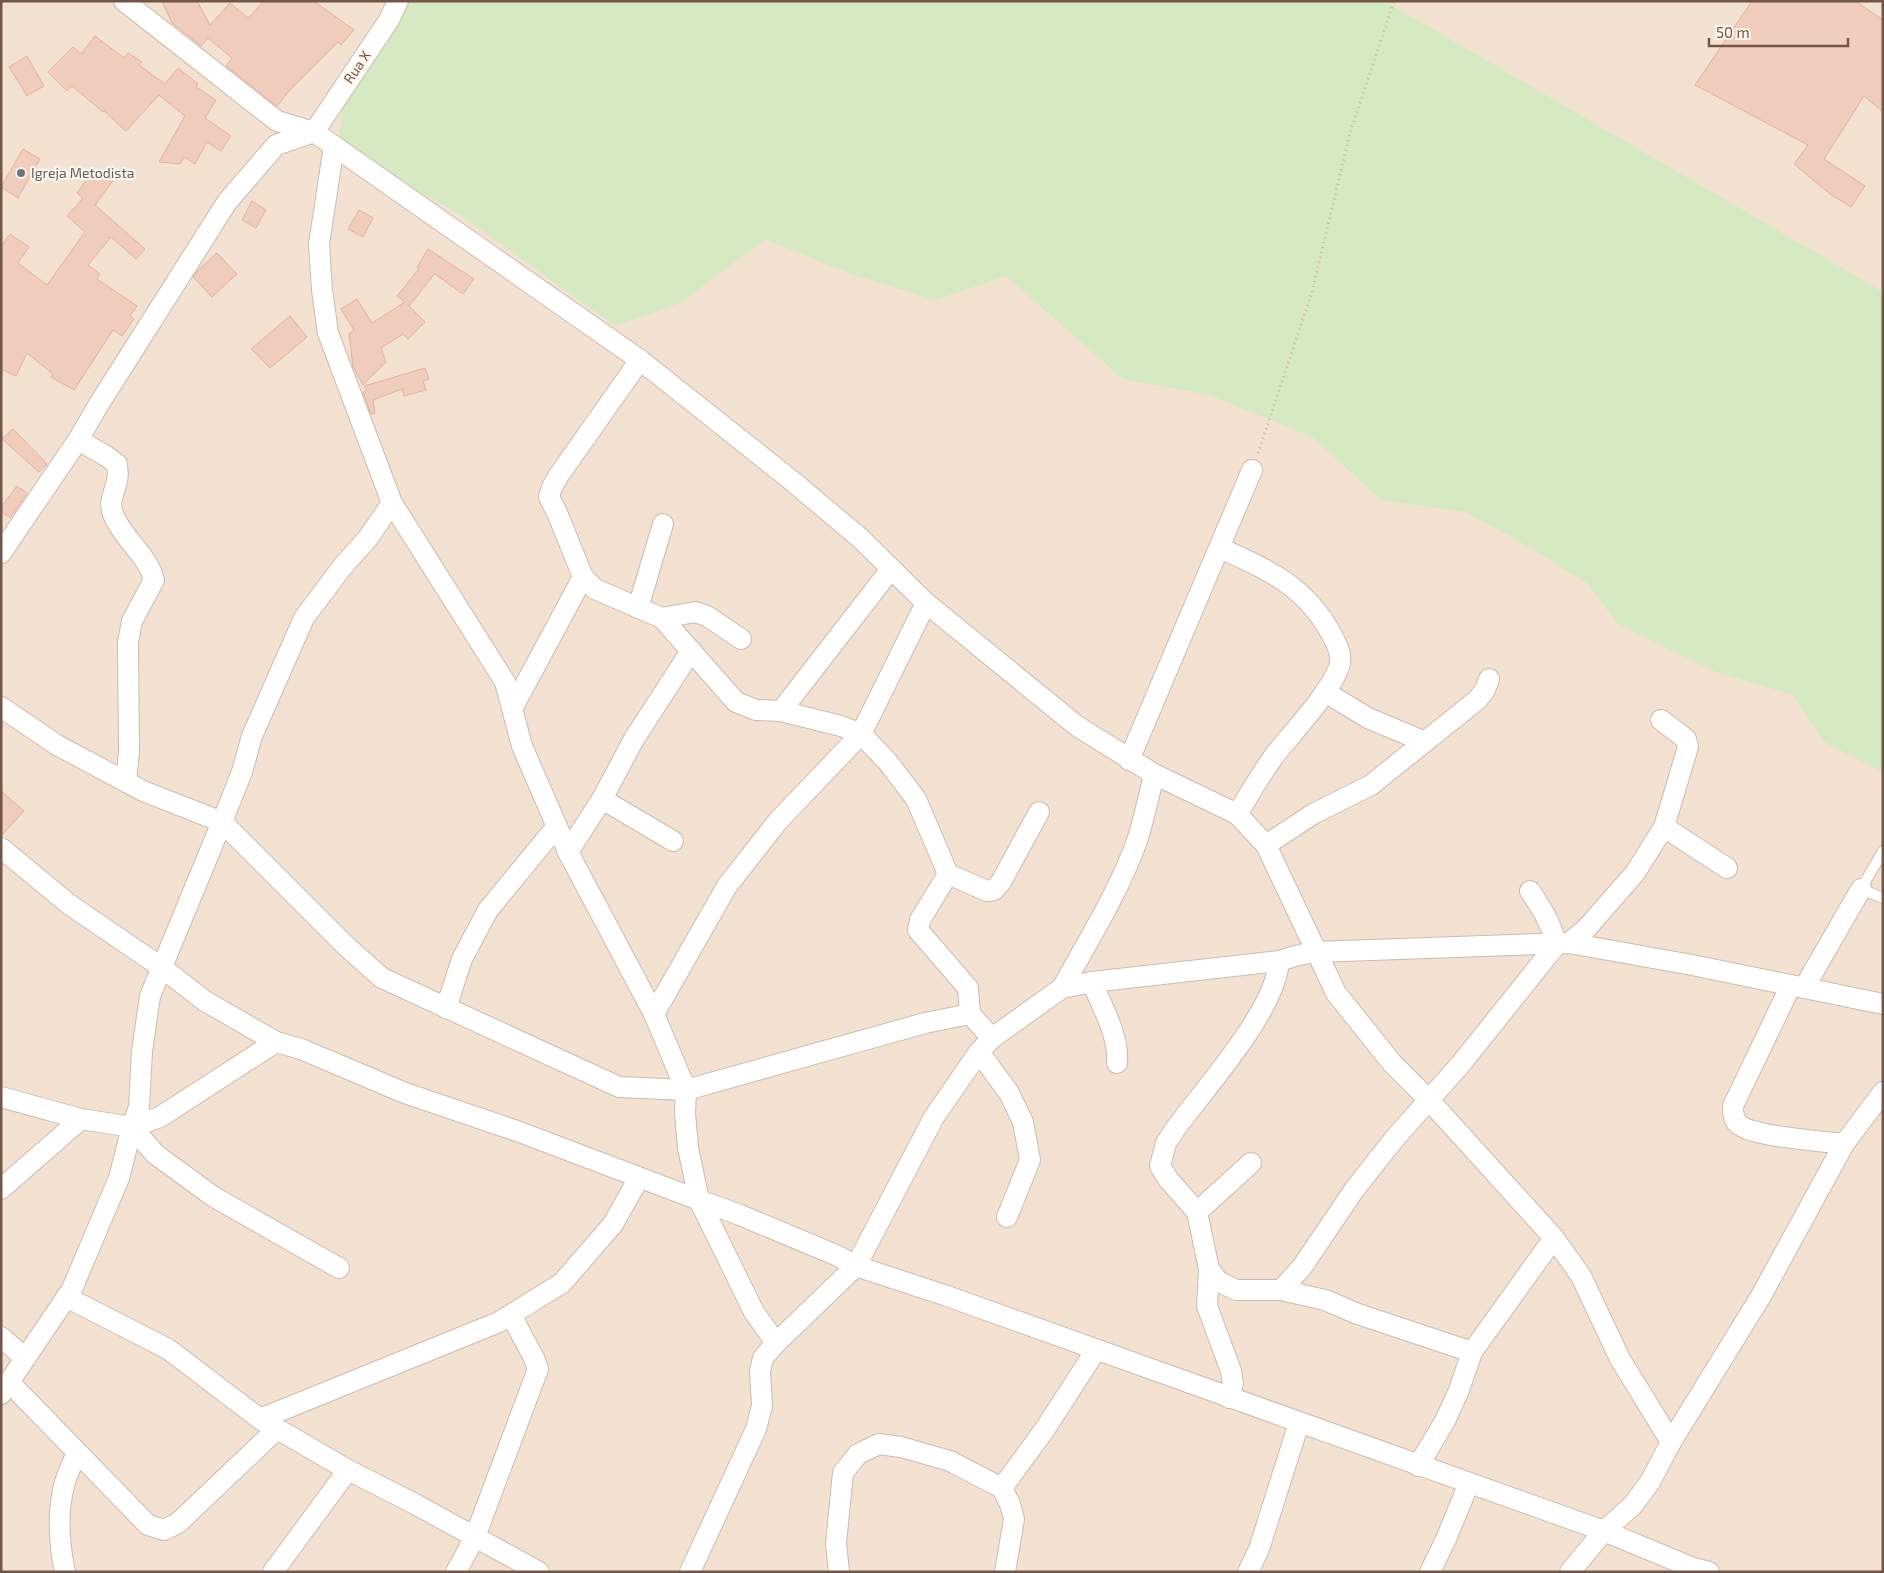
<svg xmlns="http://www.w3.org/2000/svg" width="1884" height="1573" font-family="'Exo 2',sans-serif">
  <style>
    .residential { fill: #f3e2d2 }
    .green { fill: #d5e9c3 }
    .building { fill: #f0cdbc; stroke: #e3b29d }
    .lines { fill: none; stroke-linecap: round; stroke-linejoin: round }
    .service-casing { stroke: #cfbaae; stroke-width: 12 }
    .minor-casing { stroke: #cfbaae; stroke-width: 22 }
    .path { stroke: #d5b09f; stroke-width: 3; stroke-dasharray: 1 4; stroke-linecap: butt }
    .service { stroke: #fff; stroke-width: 10 }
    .minor { stroke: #fff; stroke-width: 20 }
    .worship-dot { fill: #6b7280; stroke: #fff5ea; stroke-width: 2 }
    .labels { text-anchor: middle; stroke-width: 4.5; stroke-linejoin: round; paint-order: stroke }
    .street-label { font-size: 14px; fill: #73564a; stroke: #fff5ea }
    .worship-label { font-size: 14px; fill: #5b616d; stroke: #fff5ea; text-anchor: start }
  </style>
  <rect width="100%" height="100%" fill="#fcf1e4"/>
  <rect class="residential" x="1" y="1" width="1882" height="1571"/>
  <path class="green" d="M407,1H1385L1883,292V772L1824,742L1793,695L1716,672L1617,623L1588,584L1531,548L1466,512L1382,500L1312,437L1209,395L1123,379L1006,276L935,300L851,274L765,239L680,303L615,326L463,217L352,152L339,135L343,106L388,40Z"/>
  <g class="building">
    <path d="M162,1H197L210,25L230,3L248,18L264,1H314L354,30L341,45L338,42L290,90L277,106L226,66L232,58L208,38L201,46L172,23Z"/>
    <path d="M1752,1H1855L1883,20V112L1864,96L1824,159L1865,186L1851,207L1830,194L1794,164L1808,145L1695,85Z"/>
    <path d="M95,36L124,58L128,53L142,62L139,65L165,84L178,68L198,84L196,87L216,100L205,118L231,136L221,151L207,142L195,164L184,157L180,164L159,162L185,116L159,95L126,131L104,111L103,112L72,86L67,91L48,72L73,47L81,54Z"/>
    <path d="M27,56L44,86L27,96L9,67Z"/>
    <path d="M23,149L40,159L18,198L1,187Z"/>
    <path d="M110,167L118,174L95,205L145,249L136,259L111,237L88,265L100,274L97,279L137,306L130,316L134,319L122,336L113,330L74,390L51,377L53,374L27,353L16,376L1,369V246L10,234L29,247L18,263L47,285L85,232L67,216L83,198L77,193L93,171L101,177Z"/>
    <path d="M252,201L266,210L256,228L242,220Z"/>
    <path d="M359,210L373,218L363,237L348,229Z"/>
    <path d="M428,249L474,279L463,294L435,274L432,277L409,306L425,322L408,339L403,334L381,348L386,362L363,385L353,367L349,334L354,330L341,309L357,299L372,323L405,302L397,296L419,269L417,267Z"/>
    <path d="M217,253L237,274L212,297L193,277L197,271Z"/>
    <path d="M290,316L307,337L270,368L251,349Z"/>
    <path d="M425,368L429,379L423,381L426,390L404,396L402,389L373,400L375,413L371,414L363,392L367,390L364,386Z"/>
    <path d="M13,429L47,464L39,472L2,439Z"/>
    <path d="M17,486L27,493L10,518L1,511V507Z"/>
    <path d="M1,791L24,811L1,836Z"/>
  </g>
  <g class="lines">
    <g class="service-casing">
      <path id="service" d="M1883,851L1861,889L1883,898"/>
    </g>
    <g class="minor-casing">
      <g id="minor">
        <path d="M124,1L277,121L314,132L640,360L791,480L860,538L926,603L1077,726L1154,774L1237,814L1266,845L1336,993L1392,1063L1429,1100L1554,1238L1581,1276L1620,1359L1671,1442"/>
        <path d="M314,132L389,20L398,1"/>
        <path d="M334,146L319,244L322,290L328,333L392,503L505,682L522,746L568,852L654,1014L686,1090L685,1113L688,1148L699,1200L740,1215L838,1256L856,1266L947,1296L1604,1531L1693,1568L1709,1572"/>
        <path d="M640,360L559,475L552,487L549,497L558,515L583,577L595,589L662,618L736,702L756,710L781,711L841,726L861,734L887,761L916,799L948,874L920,920L918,930L968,988L970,1014"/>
        <path d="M78,440L106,456L117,464C117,470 119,475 117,480C115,492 108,501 113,514C122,538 148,555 154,580L132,621L128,642L129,752L126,781"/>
        <path d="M392,503L368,538L343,566L304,618L252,736L242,772L222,822L347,947L382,978L619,1087L686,1090L925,1023L970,1014L992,1038L1062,988L1092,982L1279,961L1299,955L1315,952L1569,943L1692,965L1883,1004"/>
        <path d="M1220,548C1268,570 1305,585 1332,635C1337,646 1343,654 1339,667C1330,693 1292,733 1274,756C1261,774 1249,795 1237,814"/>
        <path d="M1,553L78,440L99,404L227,202L276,145L314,132"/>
        <path d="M638,608L663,524"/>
        <path d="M662,618L695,612L707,616L741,639"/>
        <path d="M1325,692L1368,718L1425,742"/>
        <path d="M1,707L57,745L143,791L222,822L150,996L142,1051L139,1107L132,1127L119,1178L72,1289L1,1394"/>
        <path d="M513,707L583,577"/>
        <path d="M781,711L891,569"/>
        <path d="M1129,760L1252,470"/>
        <path d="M602,799L673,841"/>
        <path d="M1664,827L1727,868"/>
        <path d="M1266,845L1313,814L1371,785L1477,700L1485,690L1489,679"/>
        <path d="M1,848L70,905L161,967L205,1001L276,1042"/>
        <path d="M568,852L602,799L634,739L691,651"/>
        <path d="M948,874L987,891L994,890L1001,882L1039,812"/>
        <path d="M1569,943L1586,929L1635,873L1664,827L1688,747L1686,739L1661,720"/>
        <path d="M1092,982C1102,1007 1119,1035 1117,1063"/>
        <path d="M1791,985L1733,1106C1733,1113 1733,1119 1738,1124C1752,1137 1823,1141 1844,1144"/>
        <path d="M1062,988C1088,941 1119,891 1137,841C1144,819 1149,796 1154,774"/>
        <path d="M1804,988L1861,889"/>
        <path d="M446,1008L462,959L488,910L557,826"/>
        <path d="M654,1014L727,886L778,821L861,734L926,603"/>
        <path d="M979,1052L1009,1093L1023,1122L1030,1160L1007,1217"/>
        <path d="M1,1097L81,1119L132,1127L160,1117L276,1042L301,1049L405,1093L517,1131L699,1200L754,1312L776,1343"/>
        <path d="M132,1127L155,1154L214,1197L339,1268"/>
        <path d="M1,1189L81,1119"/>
        <path d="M1197,1212L1251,1163"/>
        <path d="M1209,1269L1218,1281L1236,1290H1281L1302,1267L1354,1190L1395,1138L1460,1065L1556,945C1552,924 1542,909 1530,891"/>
        <path d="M1281,1290L1325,1300L1358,1314L1472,1352"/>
        <path d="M66,1297L168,1349L260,1419L348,1470L415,1504L539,1572"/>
        <path d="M1,1337L25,1358"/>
        <path d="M9,1382L148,1525L164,1530L178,1523L277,1429"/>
        <path d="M1229,1398L1233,1383L1231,1371L1207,1306L1209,1269L1197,1212L1168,1179L1160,1166L1166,1143L1176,1128C1206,1087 1276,1010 1279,961"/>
        <path d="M260,1419L499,1322L562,1283L613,1224L639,1178"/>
        <path d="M1418,1466L1445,1421L1459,1390L1472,1352L1554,1238"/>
        <path d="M1002,1488L1045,1429L1096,1350"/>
        <path d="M65,1572C59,1544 57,1510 65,1482C68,1472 73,1462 77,1453"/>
        <path d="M273,1572L348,1470"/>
        <path d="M456,1572L475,1537L538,1369L534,1358L511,1315"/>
        <path d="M690,1572L756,1429L762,1406L760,1371L763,1358L776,1343L856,1266L934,1117L979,1052L992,1038"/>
        <path d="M839,1572L836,1543L843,1473L858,1454L879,1444L901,1447L950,1461L1002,1488L1010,1504L1014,1519L1005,1572"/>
        <path d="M1248,1572L1259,1549L1299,1423"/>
        <path d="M1430,1572L1446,1539L1469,1483"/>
        <path d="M1570,1572L1604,1531L1633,1505L1650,1482L1671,1442L1761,1296L1844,1144L1883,1092"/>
      </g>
    </g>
    <path class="path" d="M1258,453L1312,292L1350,133L1394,1"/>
    <use href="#service" class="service"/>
    <use href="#minor" class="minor"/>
  </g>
  <circle class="worship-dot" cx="21" cy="173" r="5"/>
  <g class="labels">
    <g class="street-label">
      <text transform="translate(357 67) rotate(-56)" y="5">Rua X</text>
    </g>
    <g class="worship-label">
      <text x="31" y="178">Igreja Metodista</text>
    </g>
  </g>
  <rect width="1884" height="1573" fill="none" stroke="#73564a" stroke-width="5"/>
  <path d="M1709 38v8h139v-8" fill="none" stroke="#73564a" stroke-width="2.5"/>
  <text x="1716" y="38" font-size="15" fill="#73564a" stroke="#fff5ea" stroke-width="4" paint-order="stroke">50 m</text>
</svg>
